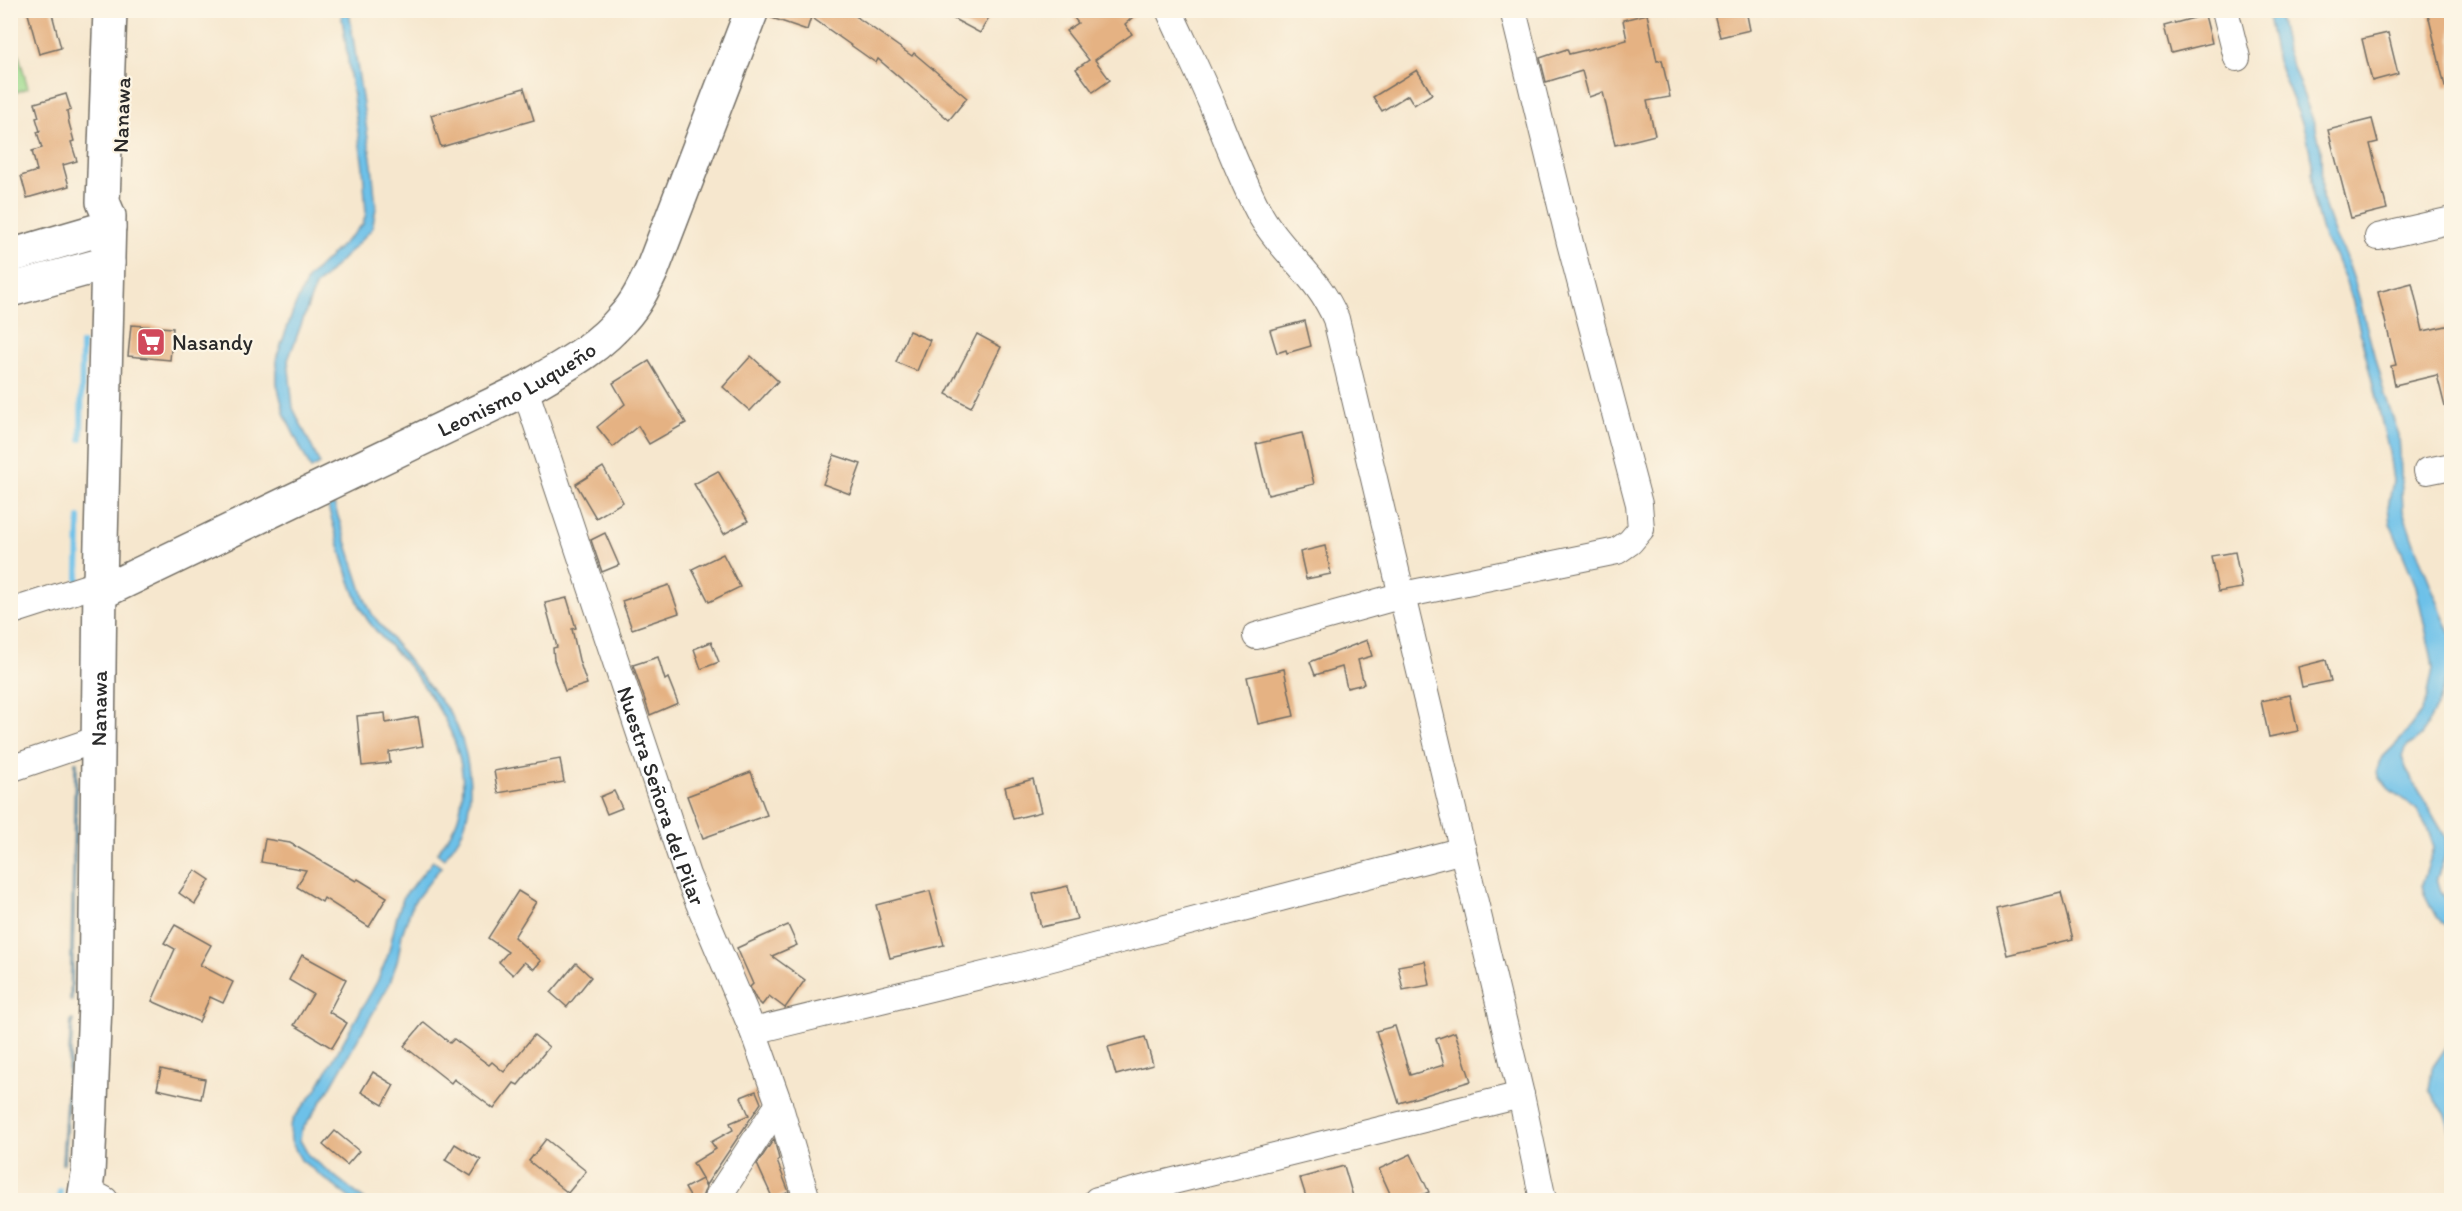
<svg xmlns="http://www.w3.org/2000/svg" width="2462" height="1211" font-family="Itim,sans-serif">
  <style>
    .green { fill: #9fdb8f; stroke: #65835d; stroke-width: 1.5 }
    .water { fill: #6dc1e9; stroke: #4c768a; stroke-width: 1.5 }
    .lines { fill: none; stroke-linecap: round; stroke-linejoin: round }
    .stream { stroke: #6dc1e9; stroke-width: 6 }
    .building { fill: #e5b283 }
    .street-casing { stroke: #726d64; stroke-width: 28 }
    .secondary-casing { stroke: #726d64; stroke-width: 36 }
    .street { stroke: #fff; stroke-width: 26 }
    .secondary { stroke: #fff; stroke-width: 33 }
    .labels { text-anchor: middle; stroke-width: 4.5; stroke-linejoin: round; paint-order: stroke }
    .street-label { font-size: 22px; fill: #2b2b2b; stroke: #fcf5e5 }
    .poi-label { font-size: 22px; fill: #2b2b2b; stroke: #fcf5e5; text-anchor: start }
  </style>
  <rect width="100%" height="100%" fill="#fcf5e5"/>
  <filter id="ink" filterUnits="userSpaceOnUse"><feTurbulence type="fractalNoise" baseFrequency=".0167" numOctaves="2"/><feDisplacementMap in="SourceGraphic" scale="12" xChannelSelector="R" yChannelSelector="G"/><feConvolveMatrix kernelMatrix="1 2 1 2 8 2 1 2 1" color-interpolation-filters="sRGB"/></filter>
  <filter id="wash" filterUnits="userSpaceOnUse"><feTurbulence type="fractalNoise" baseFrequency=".008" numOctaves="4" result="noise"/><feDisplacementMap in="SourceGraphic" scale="24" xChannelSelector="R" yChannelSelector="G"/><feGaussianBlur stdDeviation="1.35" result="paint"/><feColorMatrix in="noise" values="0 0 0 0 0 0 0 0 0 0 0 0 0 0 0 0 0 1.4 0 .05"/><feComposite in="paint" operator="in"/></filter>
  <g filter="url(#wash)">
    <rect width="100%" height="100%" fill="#f6e7ce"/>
    <path class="green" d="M11,34H13L28,88L11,94Z"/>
    <g class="water">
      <path d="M341,11H349L372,165L376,208L372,229L315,287L288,360L293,408L320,464L311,469L285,416L277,384V356L295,306L308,278L363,224L366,213L363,167Z"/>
      <path d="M2267,11H2278L2286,49L2316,128L2321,150L2322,198L2335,236L2347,260L2356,286L2384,393L2399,435L2403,511L2416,549L2451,635L2450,667L2437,706L2421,736L2405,749L2402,756L2407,771L2446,838L2445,856L2437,878L2441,892L2451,906V929L2436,917L2424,893L2422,885L2434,848L2427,827L2416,809L2389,789L2378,776L2377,771L2383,757L2401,739L2421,712L2427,698L2433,669L2431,655L2416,586L2390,523L2388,507L2393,481L2389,452L2352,298L2335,255L2324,239L2312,196V163L2306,132L2277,61Z"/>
      <path d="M334,504L364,597L372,614L451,714C469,747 477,796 462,832C458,841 450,850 444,859L437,853C445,841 456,828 459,814C474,759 442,708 410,668C396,651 379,637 367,619C350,593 338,539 328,507Z"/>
      <path d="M75,762H77L72,1001H70Z"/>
      <path d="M433,861L441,867L413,903L402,934L398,958L390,983L327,1093L301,1131L300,1140L309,1156L365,1200H352L301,1160L291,1141L290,1127L294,1118L316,1090L378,980L388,955L397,916L404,896Z"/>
      <path d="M71,1020H73L64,1163L62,1164Z"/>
      <path d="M2451,1040V1136L2446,1115L2429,1090L2432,1068Z"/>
    </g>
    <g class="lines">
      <g class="stream">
        <path d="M81,439L82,344"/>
        <path d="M78,580L79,518"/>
        <path d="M59,1200L60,1191"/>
      </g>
    </g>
    <g id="blocks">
      <g class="building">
        <path d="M27,10H51L61,48L39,54Z"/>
        <path d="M770,10H847L912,56L914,53L967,98L949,120L878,59L876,63L811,17L807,30L769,17Z"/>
        <path d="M937,10H993L980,33Z"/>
        <path d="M1068,10H1141L1125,24L1132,34L1095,60L1110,80L1093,92L1076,69L1089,60L1066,31L1078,23Z"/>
        <path d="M1713,10H1746L1750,30L1720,37Z"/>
        <path d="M2427,10H2451V86L2445,87Z"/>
        <path d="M1647,14L1657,61L1662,60L1670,97L1647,101L1655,135L1615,145L1603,92L1589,97L1582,71L1546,82L1540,58L1567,49L1569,54L1627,40L1623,20Z"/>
        <path d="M2205,15L2212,43L2171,53L2164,26Z"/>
        <path d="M2388,33L2398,74L2372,81L2362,39Z"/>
        <path d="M1417,70L1432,94L1414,105L1408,95L1382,111L1373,97Z"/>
        <path d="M524,88L534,120L441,147L431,115Z"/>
        <path d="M66,94L71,110L67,111L69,123L74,141L71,142L77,161L63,165L69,186L27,198L21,176L37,171L32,151L42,148L37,132L40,131L36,118L39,117L35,103Z"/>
        <path d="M2372,119L2378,142L2370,144L2387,209L2351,218L2328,130Z"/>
        <path d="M2412,283L2423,331L2451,325V406L2445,407L2437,375L2395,385L2391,366L2396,365L2378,292Z"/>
        <path d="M1305,321L1311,346L1287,353L1286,350L1277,353L1270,330Z"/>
        <path d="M131,325L173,328L170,360L128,356Z"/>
        <path d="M909,331L930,340L917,371L896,362Z"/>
        <path d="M977,334L1001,347L971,407L946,394Z"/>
        <path d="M751,356L778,381L750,411L723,387Z"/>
        <path d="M649,361L686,423L649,444L638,426L613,447L597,427L625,404L613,383Z"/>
        <path d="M1302,433L1314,484L1268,495L1256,444Z"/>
        <path d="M834,455L861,464L850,494L823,484Z"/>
        <path d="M603,467L623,502L596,518L576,484Z"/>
        <path d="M718,471L748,521L724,534L694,484Z"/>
        <path d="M605,533L619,565L602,572L591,540Z"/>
        <path d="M1325,546L1331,574L1306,579L1300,552Z"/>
        <path d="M2235,552L2242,588L2218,592L2211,556Z"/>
        <path d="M723,554L740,587L709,602L692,569Z"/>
        <path d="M669,585L679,613L632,629L622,601Z"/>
        <path d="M567,598L576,628L572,629L579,660L587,684L565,691L554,660L553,648L557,647L545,603Z"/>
        <path d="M1367,640L1372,656L1358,660L1364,684L1347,688L1342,667L1315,675L1310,662Z"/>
        <path d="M711,642L719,662L701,669L694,649Z"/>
        <path d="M658,657L665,680L668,678L678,703L650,715L633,665Z"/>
        <path d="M2326,660L2331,681L2302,687L2298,667Z"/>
        <path d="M1284,669L1294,716L1258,724L1247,677Z"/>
        <path d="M2290,695L2298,731L2269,737L2261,701Z"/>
        <path d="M385,713L386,723L418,717L423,746L389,752L390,763L362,766L357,716Z"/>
        <path d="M560,759L564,782L498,793L494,771Z"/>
        <path d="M751,772L767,815L703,838L687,796Z"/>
        <path d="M1033,779L1041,812L1013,819L1005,787Z"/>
        <path d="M614,791L622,808L607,814L600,797Z"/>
        <path d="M265,839L290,843L356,881L358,879L387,897L369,927L324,898L322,902L297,887L306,870L261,862Z"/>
        <path d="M195,870L210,880L195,904L179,893Z"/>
        <path d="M1068,886L1077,919L1041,927L1033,894Z"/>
        <path d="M518,891L536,902L514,937L541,961L534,969L524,962L513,975L499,962L508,952L488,938Z"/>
        <path d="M930,891L944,945L890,958L876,905Z"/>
        <path d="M2061,893L2073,939L2007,955L1996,909Z"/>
        <path d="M175,925L211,945L200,965L233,982L223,1003L210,997L199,1022L152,1001L175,949L164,943Z"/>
        <path d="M788,925L797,945L772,956L805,980L785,1008L769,996L762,1005L756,999L750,987L753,984L737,948Z"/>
        <path d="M302,955L346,979L329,1012L347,1023L332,1048L294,1025L313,994L289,980Z"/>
        <path d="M1425,961L1430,985L1403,990L1398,966Z"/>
        <path d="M576,963L591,977L567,1007L551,993Z"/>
        <path d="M424,1022L450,1043L454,1039L489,1065L492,1062L504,1072L534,1035L549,1047L518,1085L514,1083L494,1109L454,1079L451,1083L404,1046Z"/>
        <path d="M1395,1026L1410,1075L1444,1065L1436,1039L1455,1032L1471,1081L1399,1103L1376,1031Z"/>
        <path d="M1145,1037L1153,1065L1116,1075L1108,1047Z"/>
        <path d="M161,1069L205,1079L201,1099L157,1089Z"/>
        <path d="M373,1072L394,1085L383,1105L361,1092Z"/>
        <path d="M756,1091L761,1103L706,1185L693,1163L716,1149L711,1142L733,1130L730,1123L749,1115L741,1097Z"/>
        <path d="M335,1131L359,1151L347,1165L323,1145Z"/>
        <path d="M546,1139L586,1171L568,1193L529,1161Z"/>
        <path d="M774,1139L779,1159L777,1161L789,1192L773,1199L757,1164Z"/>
        <path d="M455,1144L481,1160L471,1176L445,1160Z"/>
        <path d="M1411,1154L1429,1192L1410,1200H1393L1379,1169Z"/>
        <path d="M1344,1166L1354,1200H1307L1300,1178Z"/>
        <path d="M702,1179L706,1187L701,1200H692L685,1188Z"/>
      </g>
    </g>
  </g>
  <g filter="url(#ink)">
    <use href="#blocks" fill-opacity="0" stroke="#726d64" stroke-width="1.5"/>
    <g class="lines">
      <g class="street-casing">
        <g id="street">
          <path d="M1169,10C1183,41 1198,71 1211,102C1227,140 1241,180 1261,216C1283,254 1319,277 1336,319L1521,1095L1543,1200"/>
          <path d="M2225,10L2237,58"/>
          <path d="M2378,237L2452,220"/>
          <path id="s1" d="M525,389L687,875L753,1031L779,1104L807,1200"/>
          <path d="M2427,471L2452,466"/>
          <path d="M10,612L100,583"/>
          <path d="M1256,636L1403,595L1617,551L1630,542L1641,529L1639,504L1570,243L1513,10"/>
          <path d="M10,769L98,739"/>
          <path d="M753,1031L1025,965L1463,850"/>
          <path d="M86,1190L105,1200"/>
          <path d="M716,1200L779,1104"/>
          <path d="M1097,1200L1521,1095"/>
        </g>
      </g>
      <g class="secondary-casing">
        <g id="secondary">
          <path d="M10,256L109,227"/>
          <path d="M10,290L108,263"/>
          <path id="s2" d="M100,593L525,389C560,368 597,350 623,318C636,304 644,287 652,270L752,10"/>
          <path id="s3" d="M84,1200L88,1174L95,1004L100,583L109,216L103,202L110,10"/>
        </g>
      </g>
      <use href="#street" class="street"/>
      <use href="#secondary" class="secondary"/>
    </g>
  </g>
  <defs>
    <g id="supermarket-square" transform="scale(1.5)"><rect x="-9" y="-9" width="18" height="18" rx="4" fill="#d1495b" stroke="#fcf5e5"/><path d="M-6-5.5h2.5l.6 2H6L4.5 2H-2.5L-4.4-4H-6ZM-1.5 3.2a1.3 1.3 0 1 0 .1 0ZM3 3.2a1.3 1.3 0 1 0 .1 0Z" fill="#fff"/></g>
  </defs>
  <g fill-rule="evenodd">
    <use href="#supermarket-square" x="151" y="342"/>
  </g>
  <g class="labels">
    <g class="street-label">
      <text transform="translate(121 115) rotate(-88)" y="8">Nanawa</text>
      <text dy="8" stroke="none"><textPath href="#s2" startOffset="464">Leonismo Luqueño</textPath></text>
      <text dy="8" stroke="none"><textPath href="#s3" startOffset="492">Nanawa</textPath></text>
      <text dy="8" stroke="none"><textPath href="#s1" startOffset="429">Nuestra Señora del Pilar</textPath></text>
    </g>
    <g class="poi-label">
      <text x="172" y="350">Nasandy</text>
    </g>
  </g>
  <rect width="2462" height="1211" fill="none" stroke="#fcf5e5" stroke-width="36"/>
</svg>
